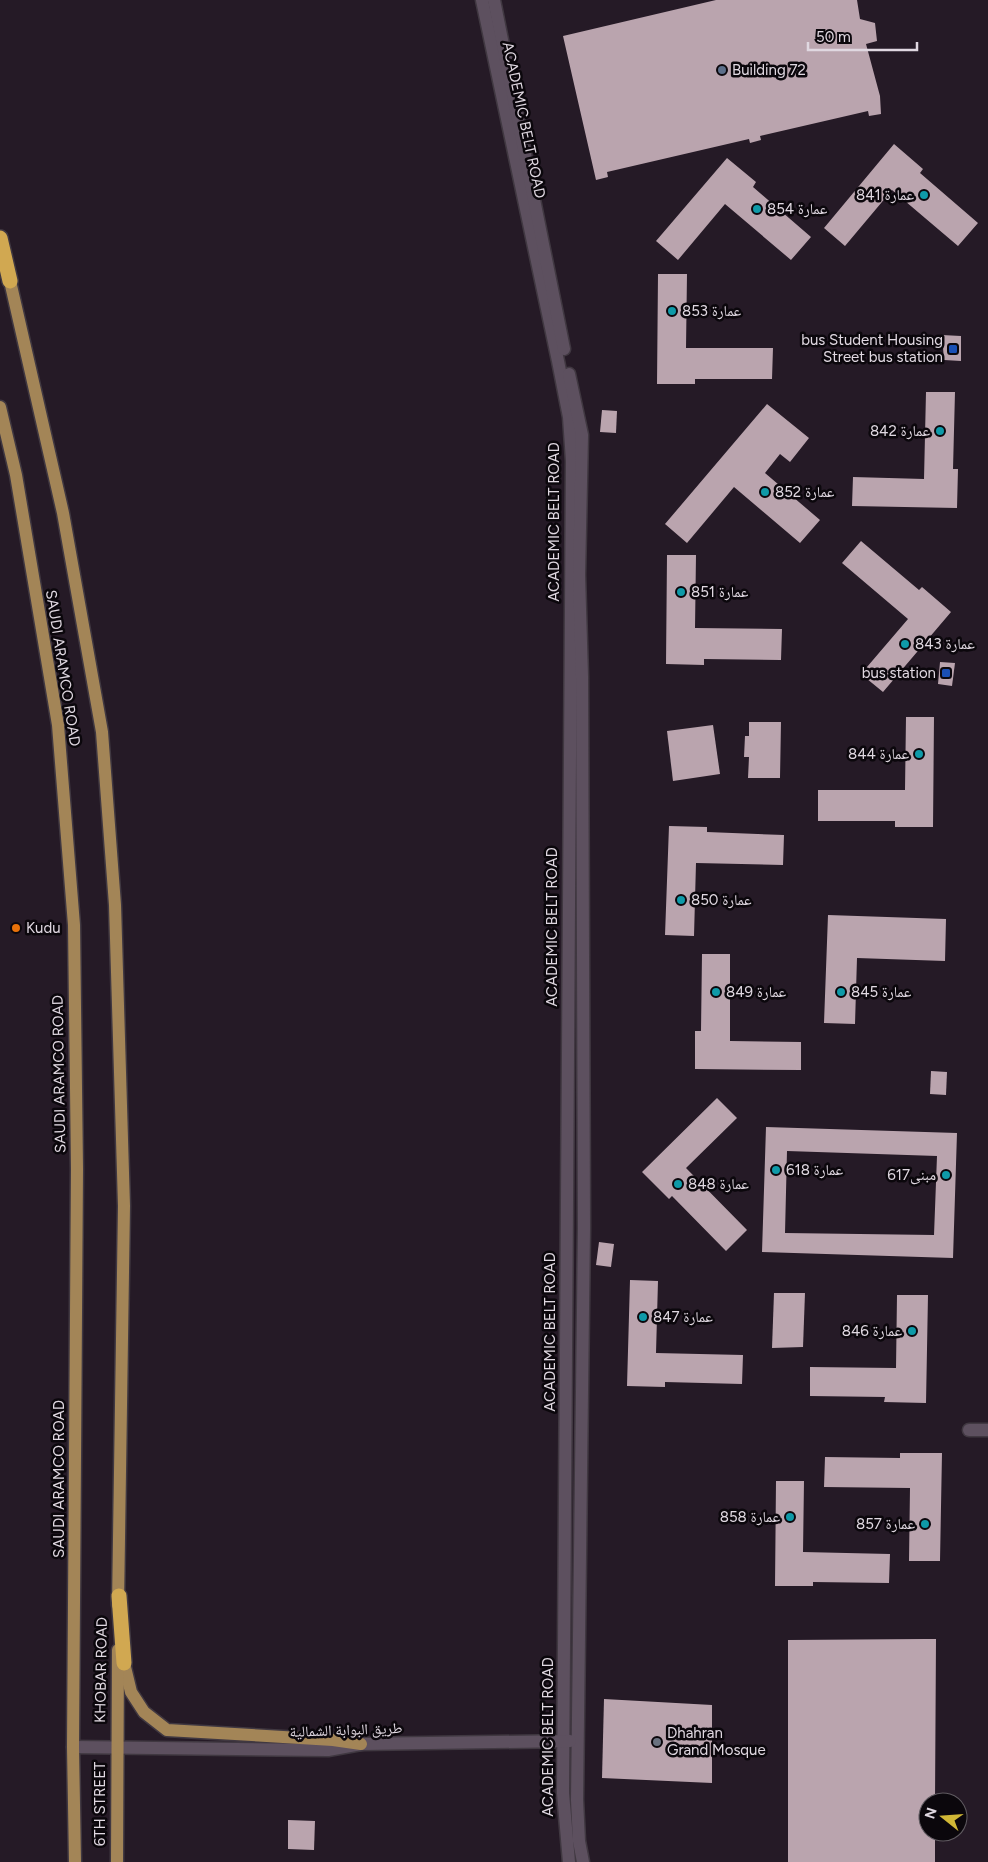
<svg xmlns="http://www.w3.org/2000/svg" width="988" height="1862" font-family="Figtree,'Noto Naskh Arabic',sans-serif">
  <style>
    .building { fill: #baa4ae; fill-rule: evenodd }
    .lines { fill: none; stroke-linecap: round; stroke-linejoin: round }
    .minor-casing { stroke: #403841; stroke-width: 15 }
    .major-casing { stroke: #403841; stroke-width: 15 }
    .highway-casing { stroke: #403841; stroke-width: 18 }
    .minor { stroke: #5d505f; stroke-width: 12 }
    .major { stroke: #a38557; stroke-width: 12 }
    .highway { stroke: #d1a851; stroke-width: 15 }
    .service-dot { fill: #5c6f8a; stroke: #0b070c; stroke-width: 2 }
    .culture-dot { fill: #0f9aa8; stroke: #0b070c; stroke-width: 2 }
    .transit-dot { fill: #1a4fb4; stroke: #0b070c; stroke-width: 2 }
    .food-dot { fill: #e8710a; stroke: #0b070c; stroke-width: 2 }
    .worship-dot { fill: #6b7280; stroke: #0b070c; stroke-width: 2 }
    .labels { text-anchor: middle; stroke-width: 5; stroke-linejoin: round; paint-order: stroke }
    .poi-label { font-size: 15px; fill: #e0d8e1; stroke: #0b070c; text-anchor: start }
    .street-label { font-size: 15px; fill: #e0d8e1; stroke: #0b070c }
  </style>
  <rect width="100%" height="100%" fill="#251a26"/>
  <g class="building">
    <path d="M716,0H857L860,19L875,23L877,41L866,44L880,96L881,114L869,116L868,111L760,136L761,140L750,143L749,139L607,172L608,177L596,180L563,36Z"/>
    <path d="M894,144L923,169L920,173L978,223L958,246L892,190L845,246L824,228Z"/>
    <path d="M727,158L756,182L753,187L811,237L791,260L725,204L678,260L656,241Z"/>
    <path d="M658,274H687L686,348H773L772,379H695V384H657Z"/>
    <path d="M942,335L961,336V361L944,360Z"/>
    <path d="M926,392H955L953,469H958L957,508L852,506L853,477L924,479Z"/>
    <path d="M767,404L809,438L790,462L780,454L765,473L820,520L800,543L734,487L687,543L665,524Z"/>
    <path d="M602,410L617,411L616,433L600,432Z"/>
    <path d="M861,541L919,590L922,587L951,612L883,692L861,674L908,619L842,563Z"/>
    <path d="M667,555H696L695,628L782,629L781,660L704,659V665L666,664Z"/>
    <path d="M940,662L955,663L952,686L938,684Z"/>
    <path d="M906,717H934L933,827H895V821H818V790H905Z"/>
    <path d="M749,722H781L780,778H748L749,757H744L745,736H749Z"/>
    <path d="M713,725L720,774L673,781L667,731Z"/>
    <path d="M669,826L707,827V832L784,835L783,865L696,863L694,936L665,935Z"/>
    <path d="M828,915L946,919L945,961L857,958L855,1024L824,1023Z"/>
    <path d="M702,954H730V1041L801,1042V1070L695,1069V1031H701Z"/>
    <path d="M931,1071L947,1072L946,1095L930,1094Z"/>
    <path d="M717,1098L737,1118L686,1168L747,1230L726,1251L672,1196L669,1199L642,1172Z"/>
    <path d="M766,1127L957,1133L953,1258L762,1252ZM787,1151L937,1156L934,1235L785,1233Z"/>
    <path d="M599,1242L614,1244L611,1267L596,1265Z"/>
    <path d="M630,1280L658,1281L656,1353L743,1355L742,1384L665,1382V1387L627,1386Z"/>
    <path d="M774,1293H805L803,1347L772,1348Z"/>
    <path d="M897,1295H928L926,1403L884,1402L885,1397L810,1396V1367L896,1368Z"/>
    <path d="M900,1453H942L940,1561H909L910,1488L824,1487L825,1457L900,1458Z"/>
    <path d="M776,1481H804L803,1552L890,1554L889,1583L813,1582V1586H775Z"/>
    <path d="M924,1639H936L935,1802H928V1832H935V1862H788V1640Z"/>
    <path d="M604,1699L712,1705V1783L602,1778Z"/>
    <path d="M288,1820L315,1821L314,1850L288,1849Z"/>
  </g>
  <g class="lines">
    <g class="minor-casing">
      <g id="minor">
        <path d="M482,0L558,361L569,417L572,461L563,1793L569,1862"/>
        <path d="M494,0L564,349"/>
        <path d="M569,374L582,435L579,575L582,677L584,1228L577,1800L579,1841L583,1862"/>
        <path d="M969,1430H988"/>
        <path d="M73,1747L328,1750L361,1744L570,1741"/>
      </g>
    </g>
    <g class="major-casing">
      <g id="major">
        <path d="M10,281L63,513L102,732L115,905L124,1206L118,1605"/>
        <path d="M0,407L16,475L58,725L74,925L77,1169L73,1747L75,1862"/>
        <path d="M124,1663L131,1692L144,1712L167,1730L333,1740L361,1744"/>
        <path d="M117,1862L118,1650"/>
      </g>
    </g>
    <g class="highway-casing">
      <g id="highway">
        <path d="M0,238L10,281"/>
        <path d="M119,1596L124,1663"/>
      </g>
    </g>
    <use href="#minor" class="minor"/>
    <use href="#major" class="major"/>
    <use href="#highway" class="highway"/>
  </g>
  <circle class="service-dot" cx="722" cy="70" r="5"/>
  <g class="culture-dot">
    <circle cx="924" cy="195" r="5"/>
    <circle cx="757" cy="209" r="5"/>
    <circle cx="672" cy="311" r="5"/>
    <circle cx="940" cy="431" r="5"/>
    <circle cx="765" cy="492" r="5"/>
    <circle cx="681" cy="592" r="5"/>
    <circle cx="905" cy="644" r="5"/>
    <circle cx="919" cy="754" r="5"/>
    <circle cx="681" cy="900" r="5"/>
    <circle cx="716" cy="992" r="5"/>
    <circle cx="841" cy="992" r="5"/>
    <circle cx="776" cy="1170" r="5"/>
    <circle cx="946" cy="1175" r="5"/>
    <circle cx="678" cy="1184" r="5"/>
    <circle cx="643" cy="1317" r="5"/>
    <circle cx="912" cy="1331" r="5"/>
    <circle cx="790" cy="1517" r="5"/>
    <circle cx="925" cy="1524" r="5"/>
  </g>
  <g class="transit-dot">
    <rect x="948" y="344" width="10" height="10" rx="2.5"/>
    <rect x="941" y="668" width="10" height="10" rx="2.5"/>
  </g>
  <circle class="food-dot" cx="16" cy="928" r="5"/>
  <circle class="worship-dot" cx="657" cy="1742" r="5"/>
  <g class="labels">
    <g class="poi-label">
      <text x="732" y="75">Building 72</text>
      <text x="914" y="200" text-anchor="end">عمارة 841</text>
      <text x="767" y="214">عمارة 854</text>
      <text x="682" y="316">عمارة 853</text>
      <text x="943" y="345" text-anchor="end">bus Student Housing<tspan x="943" dy="17">Street bus station</tspan></text>
      <text x="930" y="436" text-anchor="end">عمارة 842</text>
      <text x="775" y="497">عمارة 852</text>
      <text x="691" y="597">عمارة 851</text>
      <text x="915" y="649">عمارة 843</text>
      <text x="936" y="678" text-anchor="end">bus station</text>
      <text x="909" y="759" text-anchor="end">عمارة 844</text>
      <text x="691" y="905">عمارة 850</text>
      <text x="26" y="933">Kudu</text>
      <text x="726" y="997">عمارة 849</text>
      <text x="851" y="997">عمارة 845</text>
      <text x="786" y="1175">عمارة 618</text>
      <text x="936" y="1180" text-anchor="end">مبنى617</text>
      <text x="688" y="1189">عمارة 848</text>
      <text x="653" y="1322">عمارة 847</text>
      <text x="902" y="1336" text-anchor="end">عمارة 846</text>
      <text x="780" y="1522" text-anchor="end">عمارة 858</text>
      <text x="915" y="1529" text-anchor="end">عمارة 857</text>
      <text x="667" y="1738">Dhahran<tspan x="667" dy="17">Grand Mosque</tspan></text>
    </g>
    <g class="street-label">
      <text transform="translate(524 120) rotate(78)" y="5">ACADEMIC BELT ROAD</text>
      <text transform="translate(554 522) rotate(-90)" y="5">ACADEMIC BELT ROAD</text>
      <text transform="translate(63 668) rotate(81)" y="5">SAUDI ARAMCO ROAD</text>
      <text transform="translate(552 927) rotate(-90)" y="5">ACADEMIC BELT ROAD</text>
      <text transform="translate(59 1074) rotate(-91)" y="5">SAUDI ARAMCO ROAD</text>
      <text transform="translate(550 1332) rotate(-90)" y="5">ACADEMIC BELT ROAD</text>
      <text transform="translate(59 1479) rotate(-90)" y="5">SAUDI ARAMCO ROAD</text>
      <text transform="translate(101 1670) rotate(-89)" y="5">KHOBAR ROAD</text>
      <text transform="translate(346 1730) rotate(-2)" y="5">طريق البوابة الشمالية</text>
      <text transform="translate(548 1737) rotate(-90)" y="5">ACADEMIC BELT ROAD</text>
      <text transform="translate(100 1804) rotate(-90)" y="5">6TH STREET</text>
    </g>
  </g>
  <g transform="translate(943 1817) rotate(287)"><circle r="24" fill="#0b070c" stroke="#605b61"/>
  <path d="M0-4L9 19L0 12L-9 19Z" fill="#d1b736"/>
  <text y="-8" font-size="14" font-weight="bold" text-anchor="middle" fill="#e0d8e1">N</text>
  </g>
  <path d="M808 42v8h109v-8" fill="none" stroke="#e0d8e1" stroke-width="2.5"/>
  <text x="816" y="42" font-size="15" fill="#e0d8e1" stroke="#0b070c" stroke-width="4" paint-order="stroke">50 m</text>
</svg>
